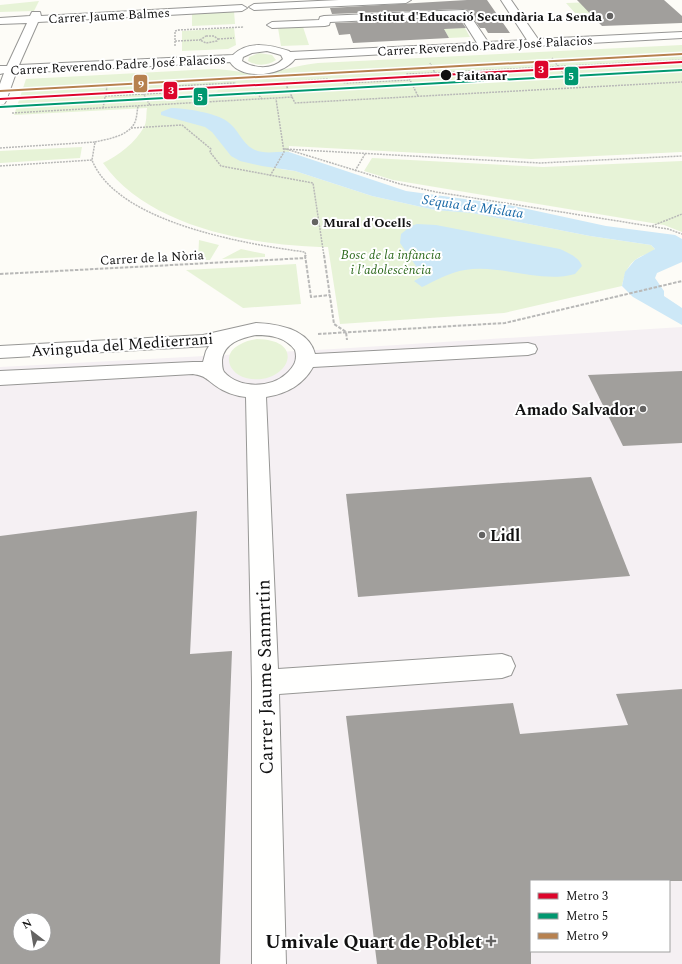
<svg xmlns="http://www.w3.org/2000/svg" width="682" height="964" font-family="Spectral,serif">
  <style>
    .industrial { fill: #f5f0f3; fill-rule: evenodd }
    .green { fill: #e7f3d7 }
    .pitch { fill: #f0f6e1 }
    .water { fill: #cde8f7 }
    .building { fill: #a19f9c; fill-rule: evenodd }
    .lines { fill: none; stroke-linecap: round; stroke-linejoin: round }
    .minor-casing { stroke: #979795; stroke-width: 2 }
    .path-far1 { stroke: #b9b9b8; stroke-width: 1.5; stroke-dasharray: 2 1; stroke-linecap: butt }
    .path { stroke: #b9b9b8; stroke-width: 2; stroke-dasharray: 3.5 1.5; stroke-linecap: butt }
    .minor { fill: #fffffe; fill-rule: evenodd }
    .metro-1-casing { stroke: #fff; stroke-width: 3 }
    .metro-2-casing { stroke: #fff; stroke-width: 3 }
    .metro-3-casing { stroke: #fff; stroke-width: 3 }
    .metro-1 { fill: #dd052b; fill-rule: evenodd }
    .metro-2 { fill: #009870; fill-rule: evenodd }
    .metro-3 { fill: #b7814f; fill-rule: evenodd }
    .poi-dot { fill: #646362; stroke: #fff; stroke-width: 1.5 }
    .stop-dot { fill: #111; stroke: #fff; stroke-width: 1.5 }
    .labels { text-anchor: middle; stroke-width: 4; stroke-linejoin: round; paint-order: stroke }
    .far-street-label { font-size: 13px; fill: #111; stroke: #fff }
    .far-poi-label { font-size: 13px; font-weight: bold; fill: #111; stroke: #fff; text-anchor: end }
    .far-stop-label { font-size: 13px; font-weight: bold; fill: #111; stroke: #fff; text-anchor: start }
    .far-park-label { font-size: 13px; font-style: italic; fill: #2f6b1f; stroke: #fff }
    .far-water-label { font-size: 14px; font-style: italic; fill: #1768a6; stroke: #fff }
    .street-label { font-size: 16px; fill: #111; stroke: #fff }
    .poi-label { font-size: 16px; font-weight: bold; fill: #111; stroke: #fff; text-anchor: end }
    .near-street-label { font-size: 19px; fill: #111; stroke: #fff }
    .near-poi-label { font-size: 19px; font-weight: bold; fill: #111; stroke: #fff; text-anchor: end }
    .line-badge { stroke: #fff; stroke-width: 1.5 }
    .badge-label { font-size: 11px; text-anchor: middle; font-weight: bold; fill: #fff }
  </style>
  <rect width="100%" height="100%" fill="#fdfcf7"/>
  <path class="industrial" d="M682,327V964H0V367L334,349ZM531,881H669V951H531ZM20,920H44V944H20Z"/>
  <g class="green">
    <path d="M39,1L34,11L0,12V5Z"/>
    <path d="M596,2L629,12L576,14L566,3Z"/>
    <path d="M234,11L235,24L192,26V13Z"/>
    <path d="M303,27L309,45L281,46L278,28Z"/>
    <path d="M234,28L236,45L228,49L182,51V31Z"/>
    <path d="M465,28L470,37L449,38L444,29Z"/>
    <path d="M682,45V152L531,159L289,146V152L280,169L295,171L372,196L435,210L472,213L590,236L651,245L655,249C650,254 641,255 635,260C627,266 624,276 622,286L504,313L340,324L328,247C255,246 148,228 103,163C118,156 136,142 144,127C147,122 146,114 147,108L14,115L26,79L213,69C229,69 244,74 259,73C279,72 298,65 318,63Z"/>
    <path d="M259,53L272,55L276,60C268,66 256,66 248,61L249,57Z"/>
    <path d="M82,147L80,158L0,163V151Z"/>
    <path d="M372,158L543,167L682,161V232L664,225L393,180L364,171Z"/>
    <path d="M199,240L219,245L210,260H198Z"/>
    <path d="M241,249L265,254V257L222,259Z"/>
    <path d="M296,264L301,304L243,308L186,270Z"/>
    <path d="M257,339C311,340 285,388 246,378C228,373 222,354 239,345C245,341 251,340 257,339Z"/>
  </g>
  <path class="pitch" d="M213,85L216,86L218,90L217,92L214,94L178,96L172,93L173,88L179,86Z"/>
  <g class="water">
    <path d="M171,108C185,108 217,113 228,122C238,129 242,143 253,149C264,155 277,151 289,152L406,191L509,205L606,226L675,235L682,239V262L657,273L655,278L664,291V296L682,308V325L633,297L622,286L625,272L635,260L655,249L651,245L590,236L472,213L435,210L372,196L295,171L262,166L240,161L231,156L212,132L205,127L161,115V112Z"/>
    <path d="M417,224L436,225L560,249C568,253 579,257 582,266L575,274C540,284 501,264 465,270C450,272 435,281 422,287L414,281L423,276L400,243L401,234L411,226Z"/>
  </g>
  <g class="building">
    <path d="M467,0H487L510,33H488L485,28H480L468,10L463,9L332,14L330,8Z"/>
    <path d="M577,0H664L682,16V23L602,26Z"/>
    <path d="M459,18L466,28L444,29L449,38L353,43L350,34L339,35L335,23Z"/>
    <path d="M682,371V443L623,446L588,375Z"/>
    <path d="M591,477L630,576L358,597L346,494Z"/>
    <path d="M197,511L190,654L232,651L220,964H0V536ZM20,920H44V944H20Z"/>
    <path d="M682,689V881H531V964H377L346,716L513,703L520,734L628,725L616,694Z"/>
  </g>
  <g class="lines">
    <g class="minor-casing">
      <g id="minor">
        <path d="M339,0H411L406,3L254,10L249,7L254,4Z"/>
        <path d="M501,0H511L538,39L682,32V38L295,59C283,76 242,81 230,62L16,73L6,101L4,104L0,105V84L4,73L0,74V66H7L27,23L0,24V18L30,16L32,12H40L41,16L242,5L247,8L242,11L38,22L19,65L233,55C248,40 271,45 289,51L290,52L477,43L460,16L330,22L329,25L325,26L272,28L267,25L272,22L319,20L320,17L324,16L463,10L467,11L488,42L527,40ZM267,51L281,55L283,59C273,70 254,69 242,61L243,57L252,53Z"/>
        <path d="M256,323C278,324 309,329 315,354L528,343L535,345L537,349L535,353L528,355L313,367C303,385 286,394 266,397L278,669L502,654L511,657L515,666L511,675L502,678L279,694L286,964H252V682L246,397C236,396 224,392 216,386C206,379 206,376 193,374L0,385V371L193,362H203L206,351L209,346L0,358V346L203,335ZM256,335C271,335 285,337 295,350C298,360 294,367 286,374C271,388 239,389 224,372C222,369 222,364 222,360C224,343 241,338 256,335Z"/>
      </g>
    </g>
    <g class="path-far1">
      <path d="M178,30L244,27"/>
      <path d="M206,36H214L218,39L217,41L206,43L200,40Z"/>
      <path d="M218,39L234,38"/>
      <path d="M175,41L200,40"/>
      <path d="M175,46V31L179,30"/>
      <path d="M552,58L574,87"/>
      <path d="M435,73L682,60"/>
      <path d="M135,80L150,105"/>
      <path d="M284,81L295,103L682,82"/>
      <path d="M287,82L327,79L346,83L410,80"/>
      <path d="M162,92L176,86L236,83"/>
      <path d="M105,96L162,93L174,97L257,93L262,99"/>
      <path d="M418,96L407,74L435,73L430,63"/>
      <path d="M103,108L107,87H104"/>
      <path d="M12,113L293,97"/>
      <path d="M131,128L182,125L211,149L210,152L221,166L313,183L324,256"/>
      <path d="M95,142C108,139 129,136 135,122C137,117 137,111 138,106"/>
      <path d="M0,148L95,142L92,160"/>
      <path d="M284,149L540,163L682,156"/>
      <path d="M286,149L400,184L436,192L668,229L682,234"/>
      <path d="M0,166L92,160C117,223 246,244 305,252L306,256"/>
      <path d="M355,171L365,154"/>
      <path d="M270,176L284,152L276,99"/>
      <path d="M652,226L682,214"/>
    </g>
    <g class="path">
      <path d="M305,255L311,297L330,295"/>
      <path d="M324,255L334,324L346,332L347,340"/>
      <path d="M0,274L306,258"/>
      <path d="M318,334L505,323L682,281"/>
    </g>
    <use href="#minor" class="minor"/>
    <g class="metro-1-casing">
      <path id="metro-1" d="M682,61V63L0,100V98Z"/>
    </g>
    <g class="metro-2-casing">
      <path id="metro-2" d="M682,69V71L0,108V106Z"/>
    </g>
    <g class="metro-3-casing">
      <path id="metro-3" d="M682,53V55L0,92V90Z"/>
    </g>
    <use href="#metro-1" class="metro-1"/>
    <use href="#metro-2" class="metro-2"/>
    <use href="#metro-3" class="metro-3"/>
  </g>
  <g class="poi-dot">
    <circle cx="610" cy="16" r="4"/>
    <circle cx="315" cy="222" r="4"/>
    <circle cx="643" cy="409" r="4"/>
    <circle cx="482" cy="535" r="4"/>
    <path d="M489 935h4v4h4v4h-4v4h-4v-4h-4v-4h4z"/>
  </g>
  <circle class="stop-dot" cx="446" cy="75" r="6"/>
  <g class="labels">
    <g class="far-street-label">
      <text transform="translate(109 15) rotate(-3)" y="5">Carrer Jaume Balmes</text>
      <text transform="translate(485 45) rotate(-3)" y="5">Carrer Reverendo Padre José Palacios</text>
      <text transform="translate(118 64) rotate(-3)" y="5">Carrer Reverendo Padre José Palacios</text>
      <text transform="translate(152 257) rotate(-3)" y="5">Carrer de la Nòria</text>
    </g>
    <g class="far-poi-label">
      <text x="602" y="21">Institut d'Educació Secundària La Senda</text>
      <text x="323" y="227" text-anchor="start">Mural d'Ocells</text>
    </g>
    <g class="far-stop-label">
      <text x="456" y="80">Faitanar</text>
    </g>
    <g class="far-park-label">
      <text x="391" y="259">Bosc de la infància<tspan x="391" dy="15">i l'adolescència</tspan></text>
    </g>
    <g class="far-water-label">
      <text transform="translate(473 206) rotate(8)" y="5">Séquia de Mislata</text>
    </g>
    <g class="street-label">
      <text transform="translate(122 344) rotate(-4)" y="6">Avinguda del Mediterrani</text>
    </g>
    <g class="poi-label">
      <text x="635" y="415">Amado Salvador</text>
      <text x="490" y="541" text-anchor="start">Lidl</text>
    </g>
    <g class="near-street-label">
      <text transform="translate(264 677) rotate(-91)" y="7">Carrer Jaume Sanmrtin</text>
    </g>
    <g class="near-poi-label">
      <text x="482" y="948">Umivale Quart de Poblet</text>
    </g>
  </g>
  <g class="line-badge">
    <rect x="534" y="60" width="15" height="19" rx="4" fill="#dd052b"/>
    <rect x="564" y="66" width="15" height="20" rx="4" fill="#009870"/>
    <rect x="133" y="74" width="15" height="19" rx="4" fill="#b7814f"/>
    <rect x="163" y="81" width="15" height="19" rx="4" fill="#dd052b"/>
    <rect x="193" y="87" width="15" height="19" rx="4" fill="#009870"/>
  </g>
  <g class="badge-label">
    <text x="541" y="73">3</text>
    <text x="571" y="80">5</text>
    <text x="141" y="88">9</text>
    <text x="171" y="94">3</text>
    <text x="200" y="101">5</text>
  </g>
  <rect x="530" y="880" width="140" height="72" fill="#ffffff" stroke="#a0a0a0"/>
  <rect x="538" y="893" width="20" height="6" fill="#dd052b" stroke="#a0a0a0"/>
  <text x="566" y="900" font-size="12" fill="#111111">Metro 3</text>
  <rect x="538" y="913" width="20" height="6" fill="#009870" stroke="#a0a0a0"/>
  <text x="566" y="920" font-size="12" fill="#111111">Metro 5</text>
  <rect x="538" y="933" width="20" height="6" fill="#b7814f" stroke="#a0a0a0"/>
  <text x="566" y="940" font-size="12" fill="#111111">Metro 9</text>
  <g transform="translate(32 932) rotate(329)"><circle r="19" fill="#ffffff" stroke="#a0a0a0"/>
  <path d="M0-3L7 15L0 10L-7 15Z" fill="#646362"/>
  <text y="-6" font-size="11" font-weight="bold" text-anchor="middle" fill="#111111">N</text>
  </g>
</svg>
